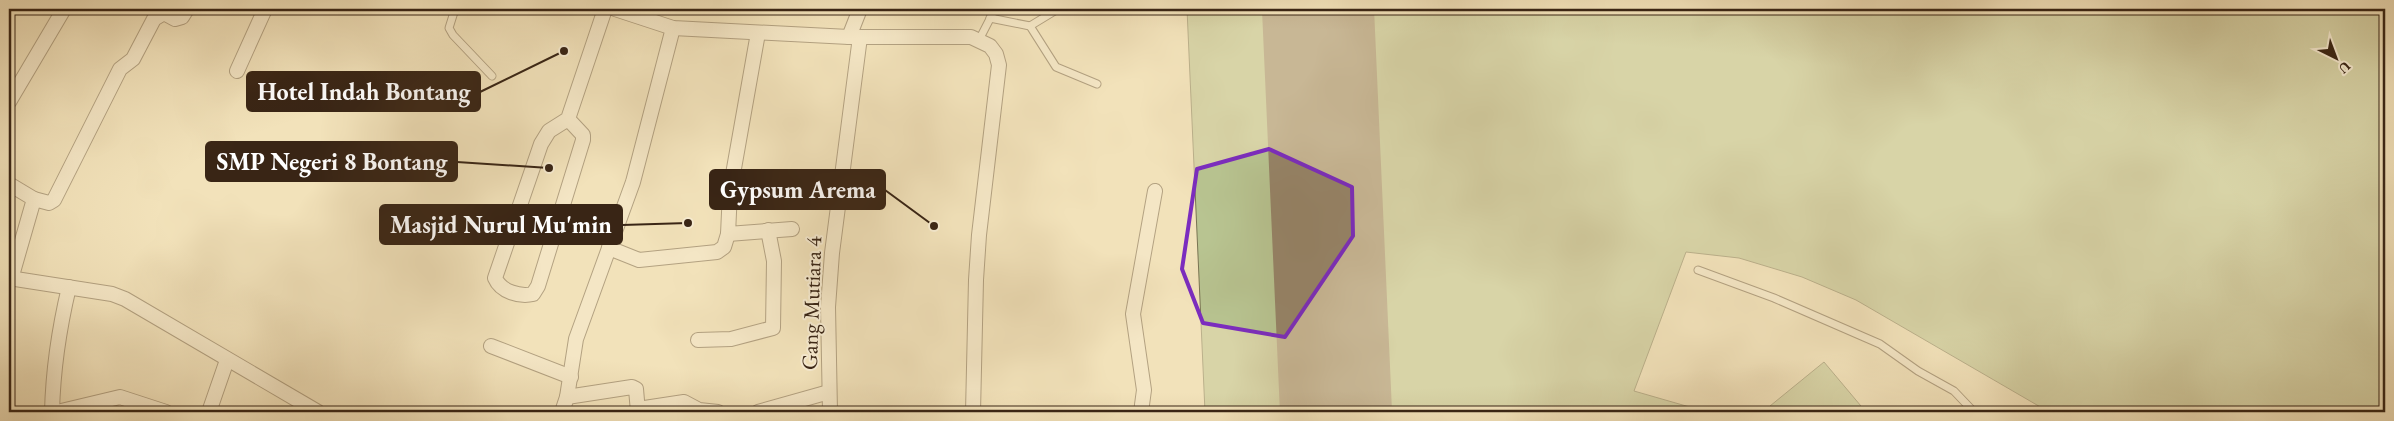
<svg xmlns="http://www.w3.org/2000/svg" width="2394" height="421" font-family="'EB Garamond',serif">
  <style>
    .green { fill: #b8c491; stroke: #787453 }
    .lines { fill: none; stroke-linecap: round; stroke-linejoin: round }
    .runway { stroke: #968468; stroke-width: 112 }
    .lane-casing { stroke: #67543e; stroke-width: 9 }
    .street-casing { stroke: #67543e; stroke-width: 16 }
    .lane { stroke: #f7ecd2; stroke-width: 7 }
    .street { stroke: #f7ecd2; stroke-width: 14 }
    .marked { fill: none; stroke: #7b2cbf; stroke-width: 4; stroke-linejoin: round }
    .labels { text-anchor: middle; stroke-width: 4; stroke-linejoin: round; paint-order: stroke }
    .street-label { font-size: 22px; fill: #392515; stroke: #f7ecd2 }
    .leader { fill: none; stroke: #392515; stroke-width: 2 }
    .callout-dot { fill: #392515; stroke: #f7ecd2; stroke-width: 2 }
    .callout { fill: #392515; stroke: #392515; stroke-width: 2 }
    .callout-label { font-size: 24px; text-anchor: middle; font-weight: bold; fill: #fff }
  </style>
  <rect width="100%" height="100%" fill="#f2e2ba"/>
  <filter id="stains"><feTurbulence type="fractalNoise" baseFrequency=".004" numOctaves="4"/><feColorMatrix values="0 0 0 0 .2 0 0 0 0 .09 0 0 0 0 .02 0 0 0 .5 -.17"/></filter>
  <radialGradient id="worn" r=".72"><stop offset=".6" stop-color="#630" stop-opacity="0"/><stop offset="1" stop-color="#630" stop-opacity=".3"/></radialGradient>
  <g class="green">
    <path d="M1187,9H1289L1306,412H1205Z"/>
    <path d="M1348,9H2385V412H2049L1856,300L1802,277L1739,258L1686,252L1634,391L1707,412H1365Z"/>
    <path d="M1824,362L1866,412H1772L1770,406Z"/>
  </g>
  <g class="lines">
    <path class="runway" d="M1318,9L1336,412"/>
    <g class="lane-casing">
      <g id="lane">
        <path d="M455,9L449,28L453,35L492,76"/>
        <path d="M990,18L1030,26L1056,67L1097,84"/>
        <path d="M1030,26L1058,9"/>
        <path d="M979,40L995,9"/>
        <path d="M1698,270L1774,298L1880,344L1918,371L1954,391L1974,412"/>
      </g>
    </g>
    <g class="street-casing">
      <g id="street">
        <path d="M615,9L673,28L849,37H971L990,46L996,54L999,65L979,235L976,280L973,412"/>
        <path d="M758,33L730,191L728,234L792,229"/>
        <path d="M849,37L860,9"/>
        <path d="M237,71L265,9"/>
        <path d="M9,102L64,9"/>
        <path d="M568,119L549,131L541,144L495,278C501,292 520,297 533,294L538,286L583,140V135L568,119L605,9"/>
        <path d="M9,184L34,199L11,279"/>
        <path d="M34,199L49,203L54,200L120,69L133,59L154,19L164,13L175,19L182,17L187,9"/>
        <path d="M609,248L639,260L717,252L724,247L728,234"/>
        <path d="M9,278L112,294L125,299L318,412"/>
        <path d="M698,340L731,339L773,328L774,261L768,230"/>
        <path d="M491,346L571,377"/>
        <path d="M567,397L632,387L636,389L638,412"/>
        <path d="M638,409L684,402L699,410L718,412"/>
        <path d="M52,412C53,370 59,329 69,287"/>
        <path d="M57,412L120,397L166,412"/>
        <path d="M209,412L227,360"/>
        <path d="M562,412L567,397L576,339L633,182L673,28"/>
        <path d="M758,412L829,392"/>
        <path d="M830,412L828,307L832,253L860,37"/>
        <path d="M1141,412L1144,390L1133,314L1155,191"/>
      </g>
    </g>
    <use href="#lane" class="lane"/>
    <use href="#street" class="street"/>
  </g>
  <path d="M0 0H2394V421H0ZM1269,149L1352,187L1353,236L1285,337L1203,323L1182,269L1197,169Z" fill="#f2e2ba" fill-opacity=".55" fill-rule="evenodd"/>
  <path class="marked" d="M1269,149L1352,187L1353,236L1285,337L1203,323L1182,269L1197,169Z"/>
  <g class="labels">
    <g class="street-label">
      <text transform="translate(811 303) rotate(-88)" y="8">Gang Mutiara 4</text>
    </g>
  </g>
  <path class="leader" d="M564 51L480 92M549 168L457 162M934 226L885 190M688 223L622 225"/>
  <g class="callout-dot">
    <circle cx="564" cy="51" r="5"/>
    <circle cx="549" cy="168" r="5"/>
    <circle cx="934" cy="226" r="5"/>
    <circle cx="688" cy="223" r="5"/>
  </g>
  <g class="callout">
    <rect x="247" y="72" width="233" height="39" rx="5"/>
    <rect x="206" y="142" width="251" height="39" rx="5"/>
    <rect x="710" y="170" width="175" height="39" rx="5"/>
    <rect x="380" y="205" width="242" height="39" rx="5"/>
  </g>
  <g class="callout-label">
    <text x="364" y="100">Hotel Indah Bontang</text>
    <text x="332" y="170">SMP Negeri 8 Bontang</text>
    <text x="798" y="198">Gypsum Arema</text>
    <text x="501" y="233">Masjid Nurul Mu'min</text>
  </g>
  <rect width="2394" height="421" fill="none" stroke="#f2e2ba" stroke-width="30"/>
  <rect x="10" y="10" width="2374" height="401" fill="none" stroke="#392515" stroke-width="2.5"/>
  <rect x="15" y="15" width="2364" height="391" fill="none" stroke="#392515"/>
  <g transform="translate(2336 58) rotate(138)" stroke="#f7ecd2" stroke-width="4" paint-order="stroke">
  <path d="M0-4L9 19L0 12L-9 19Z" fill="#392515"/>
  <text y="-8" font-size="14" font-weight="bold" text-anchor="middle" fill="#392515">U</text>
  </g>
  <rect width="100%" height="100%" filter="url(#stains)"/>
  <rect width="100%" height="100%" fill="url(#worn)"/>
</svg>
